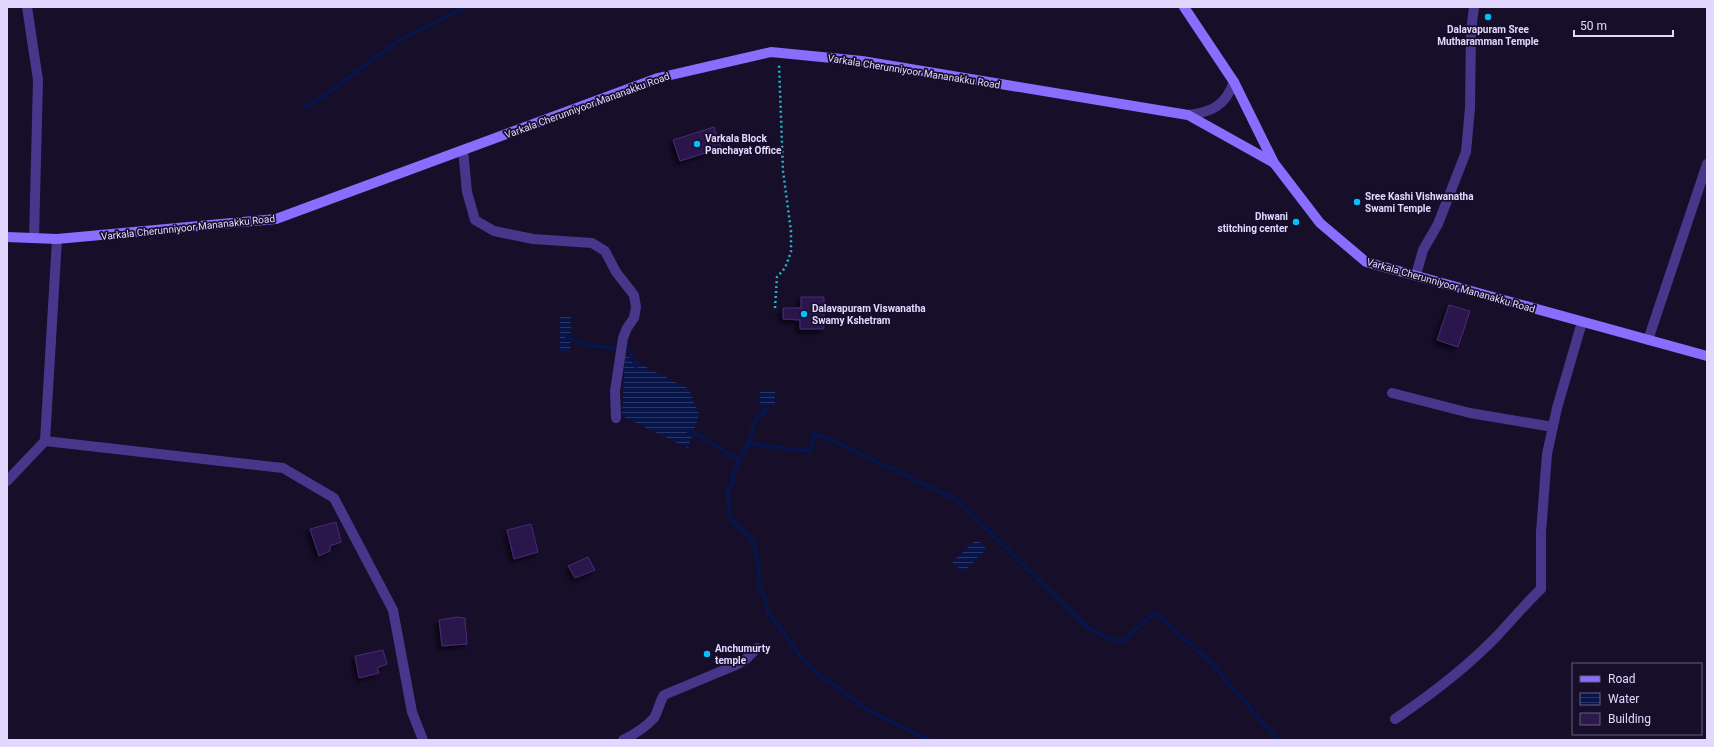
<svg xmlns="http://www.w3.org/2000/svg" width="1714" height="747" font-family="Roboto,sans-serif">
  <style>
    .water { fill: url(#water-rules) }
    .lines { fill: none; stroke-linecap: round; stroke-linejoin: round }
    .stream { stroke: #07154a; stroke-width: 4 }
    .building { fill: #2b194c; stroke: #452a79; filter: url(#shadow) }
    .path { stroke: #28b4c2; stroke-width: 2.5; stroke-dasharray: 2 3; stroke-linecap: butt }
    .street { stroke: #47378b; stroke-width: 10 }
    .secondary { stroke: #876eff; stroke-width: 10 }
    .poi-dot { fill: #03c0ff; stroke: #170e29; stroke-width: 1.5 }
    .labels { text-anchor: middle; stroke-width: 3.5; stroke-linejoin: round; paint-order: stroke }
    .poi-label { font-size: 10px; font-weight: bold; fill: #e1d7ff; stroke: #170e29; text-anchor: start }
    .street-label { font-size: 10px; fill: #e1d7ff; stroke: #170e29 }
  </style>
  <defs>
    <pattern id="water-rules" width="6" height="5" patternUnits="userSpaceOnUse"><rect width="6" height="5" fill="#07154a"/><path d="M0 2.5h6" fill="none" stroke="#2b3665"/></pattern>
    <filter id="shadow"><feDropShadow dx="-3.5" dy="3.5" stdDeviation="2" flood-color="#0009"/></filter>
  </defs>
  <rect width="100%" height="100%" fill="#170e29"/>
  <g class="water">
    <path d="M560,317H571L570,351H560Z"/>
    <path d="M625,355L638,363L689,389L699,415L688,448L622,416Z"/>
    <path d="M760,391L775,392V405H760Z"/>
    <path d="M977,539L987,549L963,572L952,562Z"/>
  </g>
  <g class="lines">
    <g class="stream">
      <path d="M303,108L323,97L398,41L465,7"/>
      <path d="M567,337C584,347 601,347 620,348"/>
      <path d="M623,348L628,349L636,366"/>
      <path d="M766,405L765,413L758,415L751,431V438L733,473V482L727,492L731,520L751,539L755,548L759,570L758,585L766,600L768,612L801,657L820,675L868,710L903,728L930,740"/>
      <path d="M689,432L701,437L739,460"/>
      <path d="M748,444L810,451L814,434L834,441L957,500L1088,628L1109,639L1123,641L1155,612L1212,664L1278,740"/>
    </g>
  </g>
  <g class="building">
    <path d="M714,127L721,148L680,161L673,140Z"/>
    <path d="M801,297H824V329H800V320L783,319V308H801Z"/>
    <path d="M1449,305L1470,311L1458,347L1437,340Z"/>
    <path d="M336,522L341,542L330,546V551L319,556L310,529Z"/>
    <path d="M531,524L538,552L514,559L507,530Z"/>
    <path d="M588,557L595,570L575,578L568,566Z"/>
    <path d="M457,617L465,618L467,644L442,646L439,620Z"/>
    <path d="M383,650L387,664L377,668L379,673L359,678L355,656Z"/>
  </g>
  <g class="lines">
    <path class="path" d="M775,308L777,277L785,268L791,252V231L783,171L779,64"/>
    <g class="street">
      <path d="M27,7L38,80L34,238"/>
      <path d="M1188,115C1212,112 1225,106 1234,82"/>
      <path d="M463,150L467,192L475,220L494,231L533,239L592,243L605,251L616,272L634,295L636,307L634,318L627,328L623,338L615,391L616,418"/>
      <path d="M57,239L45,441L283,468L334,498L393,610L412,712L423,740"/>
      <path d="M1416,275L1423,250L1438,224L1466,152L1470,108L1471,31L1474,7"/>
      <path d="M1648,340L1707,164"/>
      <path d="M1392,393L1470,413L1553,427"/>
      <path d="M7,481L45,441"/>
      <path d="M1395,719C1432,694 1466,668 1497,636C1512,620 1525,604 1541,589V532L1547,454L1557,408L1582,322"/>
      <path d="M623,740C633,735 646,727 654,718C658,712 659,703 664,695L736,665L745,660L757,648"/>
    </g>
    <g class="secondary">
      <path d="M1184,7L1234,82L1274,163"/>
      <path d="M7,237L57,239L276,219L658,78L771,52L862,61L1188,115L1274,163L1320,223L1366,262L1707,356"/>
    </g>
  </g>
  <g class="poi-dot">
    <circle cx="1488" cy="17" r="4"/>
    <circle cx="697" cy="144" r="4"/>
    <circle cx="1357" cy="202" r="4"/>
    <circle cx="1296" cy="222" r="4"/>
    <circle cx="804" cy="314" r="4"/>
    <circle cx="707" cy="654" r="4"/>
  </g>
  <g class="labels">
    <g class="poi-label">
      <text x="1488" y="33" text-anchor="middle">Dalavapuram Sree<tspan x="1488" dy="12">Mutharamman Temple</tspan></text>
      <text x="705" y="142">Varkala Block<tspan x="705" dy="12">Panchayat Office</tspan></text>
      <text x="1365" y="200">Sree Kashi Vishwanatha<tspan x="1365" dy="12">Swami Temple</tspan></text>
      <text x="1288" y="220" text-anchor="end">Dhwani<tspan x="1288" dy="12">stitching center</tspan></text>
      <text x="812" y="312">Dalavapuram Viswanatha<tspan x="812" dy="12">Swamy Kshetram</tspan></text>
      <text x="715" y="652">Anchumurty<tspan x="715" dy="12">temple</tspan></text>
    </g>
    <g class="street-label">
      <text transform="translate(914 71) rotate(9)" y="4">Varkala Cherunniyoor Mananakku Road</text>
      <text transform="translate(587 105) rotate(-20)" y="4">Varkala Cherunniyoor Mananakku Road</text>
      <text transform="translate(188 227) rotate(-6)" y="4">Varkala Cherunniyoor Mananakku Road</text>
      <text transform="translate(1451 285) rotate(16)" y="4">Varkala Cherunniyoor Mananakku Road</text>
    </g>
  </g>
  <rect width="1714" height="747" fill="none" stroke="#e1d7ff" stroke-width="16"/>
  <rect x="1572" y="663" width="130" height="72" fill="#170e29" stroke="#685e7f"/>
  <rect x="1580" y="676" width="20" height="6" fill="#876eff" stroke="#685e7f"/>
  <text x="1608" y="683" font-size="12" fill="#e1d7ff">Road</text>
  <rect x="1580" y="693" width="20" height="12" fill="url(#water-rules)" stroke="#685e7f"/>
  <text x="1608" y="703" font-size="12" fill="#e1d7ff">Water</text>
  <rect x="1580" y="713" width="20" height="12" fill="#2b194c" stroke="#685e7f"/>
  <text x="1608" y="723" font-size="12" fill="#e1d7ff">Building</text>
  <path d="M1574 30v6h99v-6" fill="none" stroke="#e1d7ff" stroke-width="2"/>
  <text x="1580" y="30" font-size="12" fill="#e1d7ff" stroke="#170e29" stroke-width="3" paint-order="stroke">50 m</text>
</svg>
